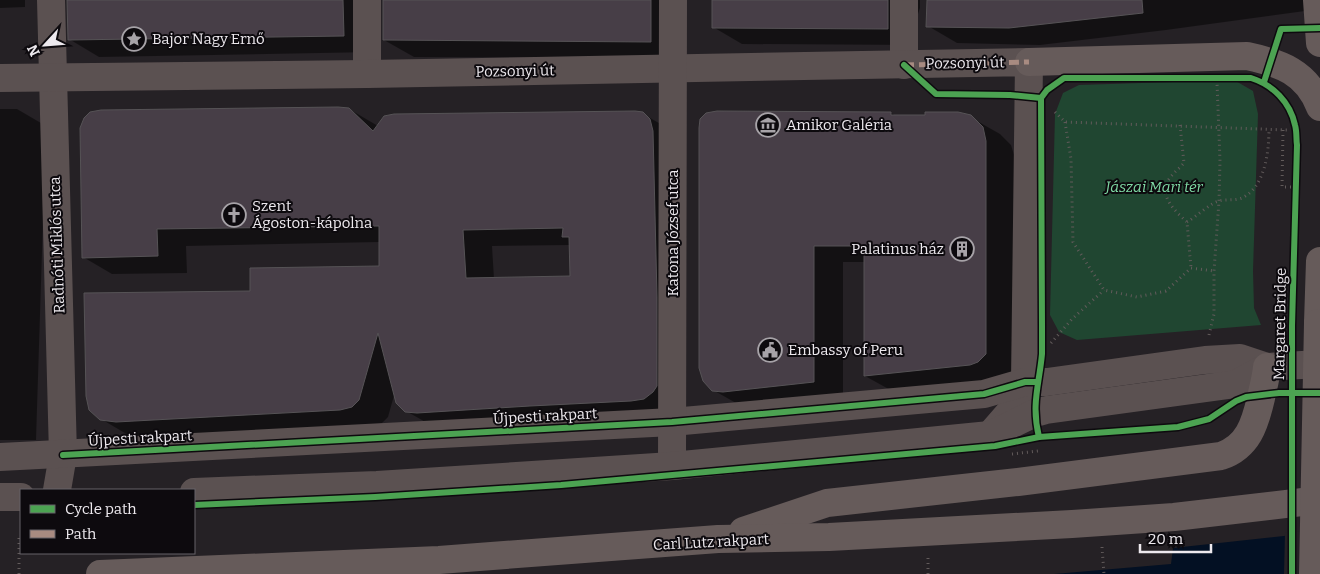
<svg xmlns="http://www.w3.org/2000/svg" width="1320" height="574" font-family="Bitter,serif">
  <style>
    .green { fill: #204631 }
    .water { fill: #031023 }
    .pier { fill: #252125 }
    .shadow { fill: #0007; fill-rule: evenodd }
    .building { fill: #473e47; stroke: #565356; fill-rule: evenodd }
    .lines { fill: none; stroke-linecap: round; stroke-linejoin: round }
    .path { stroke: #625b5b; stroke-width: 3; stroke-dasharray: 1 4; stroke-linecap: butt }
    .minor { stroke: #5b5151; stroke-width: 28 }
    .major { stroke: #665b5a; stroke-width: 28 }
    .major-bridge { stroke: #665b5a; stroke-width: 28 }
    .quiet { stroke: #a88b81; stroke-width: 5; stroke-dasharray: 10 5; stroke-linecap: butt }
    .cycleway-casing { stroke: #0d0a0e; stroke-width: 9 }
    .cycleway { stroke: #4ca352; stroke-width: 6 }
    .labels { text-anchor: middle; stroke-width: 4; stroke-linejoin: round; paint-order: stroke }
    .poi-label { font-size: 15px; fill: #ede9ee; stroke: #0d0a0e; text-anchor: start }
    .street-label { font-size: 15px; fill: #ede9ee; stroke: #0d0a0e }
    .park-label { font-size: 15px; font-style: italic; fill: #7fd9a4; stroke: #0d0a0e }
  </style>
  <rect width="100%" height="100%" fill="#252125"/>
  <path class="green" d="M1234,80L1253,91L1258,114L1253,271L1254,308L1261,325L1077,340L1059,332L1050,315L1055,114L1063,93L1079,85Z"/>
  <path class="water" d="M1302,534L1320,574H1054L1171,564L1173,548Z"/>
  <path class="pier" d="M1302,531L1320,574H1284L1285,533Z"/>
  <g class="shadow">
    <path d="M0,0H25V7L0,8Z"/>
    <path d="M68,0H373L374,52L99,57L69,39Z"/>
    <path d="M384,0H681V58L414,57L384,40Z"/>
    <path d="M713,0H920V8L917,17V45L742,44L713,27Z"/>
    <path d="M928,0H1305V11L1166,30L1040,45L957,43L928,26Z"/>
    <path d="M0,109H17L46,126L36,440H0Z"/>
    <path d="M349,109L378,126L643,114L673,131L682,409L436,428L406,411L395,392L388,417L382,423L370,426L146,438L130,436L101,419L252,292L381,267L380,242L186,246L187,273L112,274L83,257ZM570,245L572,278L494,279L492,246Z"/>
    <path d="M891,113L896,116L970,117L1000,134L1011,145L1015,158L1014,371L1007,378L894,392L865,376L866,262H843V398L743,407L713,390Z"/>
  </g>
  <g class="building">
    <path d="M67,0H343L344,36L68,40Z"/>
    <path d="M383,0H651V42L383,40Z"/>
    <path d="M712,0H888V29L712,28Z"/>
    <path d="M927,0H1142L1143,13L1009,28L926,27Z"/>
    <path d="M338,107L349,108L373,131L384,116L394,114L635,111L643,112L650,119L653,131L657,297V386L653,392L644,399L631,401L530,406L417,413L405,412L396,403L378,333L359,400L352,407L340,410L116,422L100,420L89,410L86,396L84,293L250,291V268L379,266V226L157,229L158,256L82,258L80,128L84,118L90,112L101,110ZM563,228L562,237H569L570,276L466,278L463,230Z"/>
    <path d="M717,111L891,112V115H925V112H958L971,115L983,127L986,141V354L978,362L970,365L864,376V246H814V382L723,392L712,391L703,381L699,368V128L700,119L706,113Z"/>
  </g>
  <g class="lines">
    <g class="path">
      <path d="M1055,112L1065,122L1287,130"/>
      <path d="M1065,122L1071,159L1073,242L1104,290L1137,297L1166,291L1191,268L1214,271"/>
      <path d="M1180,125L1184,163C1180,168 1174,172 1170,178C1156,194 1176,212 1187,222L1191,268"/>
      <path d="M1283,130L1282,187H1296"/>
      <path d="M1187,222C1196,217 1210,203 1219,201C1226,199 1234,201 1242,198C1265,187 1269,152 1269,129"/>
      <path d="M1209,335L1214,314V271L1219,201L1220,161L1217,82"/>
      <path d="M1051,343L1072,319L1104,290"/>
      <path d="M1012,454L1038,451"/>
      <path d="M1102,547L1104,574"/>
      <path d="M928,558V574"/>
      <path d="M19,574V537H21"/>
    </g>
    <g class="minor">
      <path d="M51,0L63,455L57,490"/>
      <path d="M904,65V0"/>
      <path d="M367,74V0"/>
      <path d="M0,78L367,74L1029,62L1025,382L1010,412L990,435"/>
      <path d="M0,457L672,422L984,394L1025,382H1047L1205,360L1240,358L1267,367L1320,364"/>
      <path d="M672,466L673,0"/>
      <path d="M194,492L377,485L672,466L990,435L1035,413L1046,410L1236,384L1267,367"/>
      <path d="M0,497H21"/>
    </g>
    <g class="major">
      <path d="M1317,0L1320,43"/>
      <path d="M1029,62L1247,56C1280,63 1307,72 1320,107"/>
      <path d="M1318,323L1320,261"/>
      <path d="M743,531L827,503L1018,482L1221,456C1248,447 1255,424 1261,398C1263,388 1266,378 1267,367"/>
      <path d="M100,574L439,560L718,539L829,537L1072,524L1174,517L1320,500"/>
    </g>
    <path class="major-bridge" d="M1313,574L1318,323"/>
    <path class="quiet" d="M904,65L1029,62"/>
    <g class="cycleway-casing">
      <g id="cycleway">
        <path d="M904,65L936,94L1010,95L1041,98"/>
        <path d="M1264,82L1281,29L1320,28"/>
        <path d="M1039,437C1031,404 1039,386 1042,354C1042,345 1042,335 1042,326L1041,98L1047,90L1064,78H1251C1273,85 1290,102 1295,125C1297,132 1296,139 1297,145L1292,326V574"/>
        <path d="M63,455L672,422L984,394L1025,382H1037"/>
        <path d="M194,505L375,497L561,485L995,446L1039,437L1178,427L1209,419L1236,401L1246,397L1279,393H1320"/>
      </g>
    </g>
    <use href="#cycleway" class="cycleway"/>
  </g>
  <defs>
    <g id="sight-ring" transform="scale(1.25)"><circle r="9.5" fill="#0d0a0e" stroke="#a7a3a8" stroke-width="1.5"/><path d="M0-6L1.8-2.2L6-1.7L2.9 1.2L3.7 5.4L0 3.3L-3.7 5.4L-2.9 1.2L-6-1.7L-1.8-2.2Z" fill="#a7a3a8"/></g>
    <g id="museum-ring" transform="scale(1.25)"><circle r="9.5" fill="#0d0a0e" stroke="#a7a3a8" stroke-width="1.5"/><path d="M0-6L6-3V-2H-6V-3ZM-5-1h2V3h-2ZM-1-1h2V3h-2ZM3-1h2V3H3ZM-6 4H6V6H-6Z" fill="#a7a3a8"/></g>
    <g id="church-ring" transform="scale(1.25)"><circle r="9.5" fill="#0d0a0e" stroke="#a7a3a8" stroke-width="1.5"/><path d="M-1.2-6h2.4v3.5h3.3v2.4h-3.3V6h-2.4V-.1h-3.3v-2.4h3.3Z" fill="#a7a3a8"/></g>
    <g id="building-ring" transform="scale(1.25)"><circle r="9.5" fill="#0d0a0e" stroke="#a7a3a8" stroke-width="1.5"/><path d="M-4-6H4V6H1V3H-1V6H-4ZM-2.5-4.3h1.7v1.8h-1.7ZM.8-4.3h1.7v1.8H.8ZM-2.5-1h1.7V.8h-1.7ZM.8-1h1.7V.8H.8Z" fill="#a7a3a8"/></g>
    <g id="civic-ring" transform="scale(1.25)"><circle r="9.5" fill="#0d0a0e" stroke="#a7a3a8" stroke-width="1.5"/><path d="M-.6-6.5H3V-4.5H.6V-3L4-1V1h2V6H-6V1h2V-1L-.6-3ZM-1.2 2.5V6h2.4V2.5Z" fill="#a7a3a8"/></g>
  </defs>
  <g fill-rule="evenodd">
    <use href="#sight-ring" x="134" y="39"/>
    <use href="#museum-ring" x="768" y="125"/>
    <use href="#church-ring" x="234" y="215"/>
    <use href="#building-ring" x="962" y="249"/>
    <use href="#civic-ring" x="770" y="350"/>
  </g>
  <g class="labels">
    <g class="poi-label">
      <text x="152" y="44">Bajor Nagy Ernő</text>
      <text x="786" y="130">Amikor Galéria</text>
      <text x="252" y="211">Szent<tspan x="252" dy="17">Ágoston-kápolna</tspan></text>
      <text x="944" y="254" text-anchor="end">Palatinus ház</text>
      <text x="788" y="355">Embassy of Peru</text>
    </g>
    <g class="street-label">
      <text transform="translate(965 63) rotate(-1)" y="5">Pozsonyi út</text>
      <text transform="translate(515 71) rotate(-1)" y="5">Pozsonyi út</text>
      <text transform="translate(673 233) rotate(-90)" y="5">Katona József utca</text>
      <text transform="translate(57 245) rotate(-92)" y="5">Radnóti Miklós utca</text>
      <text transform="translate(1280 324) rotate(-89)" y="5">Margaret Bridge</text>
      <text transform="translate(545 416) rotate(-3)" y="5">Újpesti rakpart</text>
      <text transform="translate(140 438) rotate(-3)" y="5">Újpesti rakpart</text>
      <text transform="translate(711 542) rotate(-3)" y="5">Carl Lutz rakpart</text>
    </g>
    <g class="park-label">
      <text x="1154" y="192">Jászai Mari tér</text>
    </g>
  </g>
  <rect x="20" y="489" width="175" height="65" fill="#0d0a0e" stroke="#676368"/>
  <rect x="30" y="505" width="25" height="8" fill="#4ca352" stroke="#676368"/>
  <text x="65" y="514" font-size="15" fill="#ede9ee">Cycle path</text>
  <rect x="30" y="530" width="25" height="8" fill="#a88b81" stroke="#676368"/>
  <text x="65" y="539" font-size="15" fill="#ede9ee">Path</text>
  <g transform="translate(45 45) rotate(244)" stroke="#0d0a0e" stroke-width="4" paint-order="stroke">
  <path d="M0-4L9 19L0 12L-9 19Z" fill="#ede9ee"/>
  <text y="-8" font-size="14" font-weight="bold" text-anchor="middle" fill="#ede9ee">N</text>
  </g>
  <path d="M1140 544v8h71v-8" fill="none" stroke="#ede9ee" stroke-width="2.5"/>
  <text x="1148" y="544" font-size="15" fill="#ede9ee" stroke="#0d0a0e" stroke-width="4" paint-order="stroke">20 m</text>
</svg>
